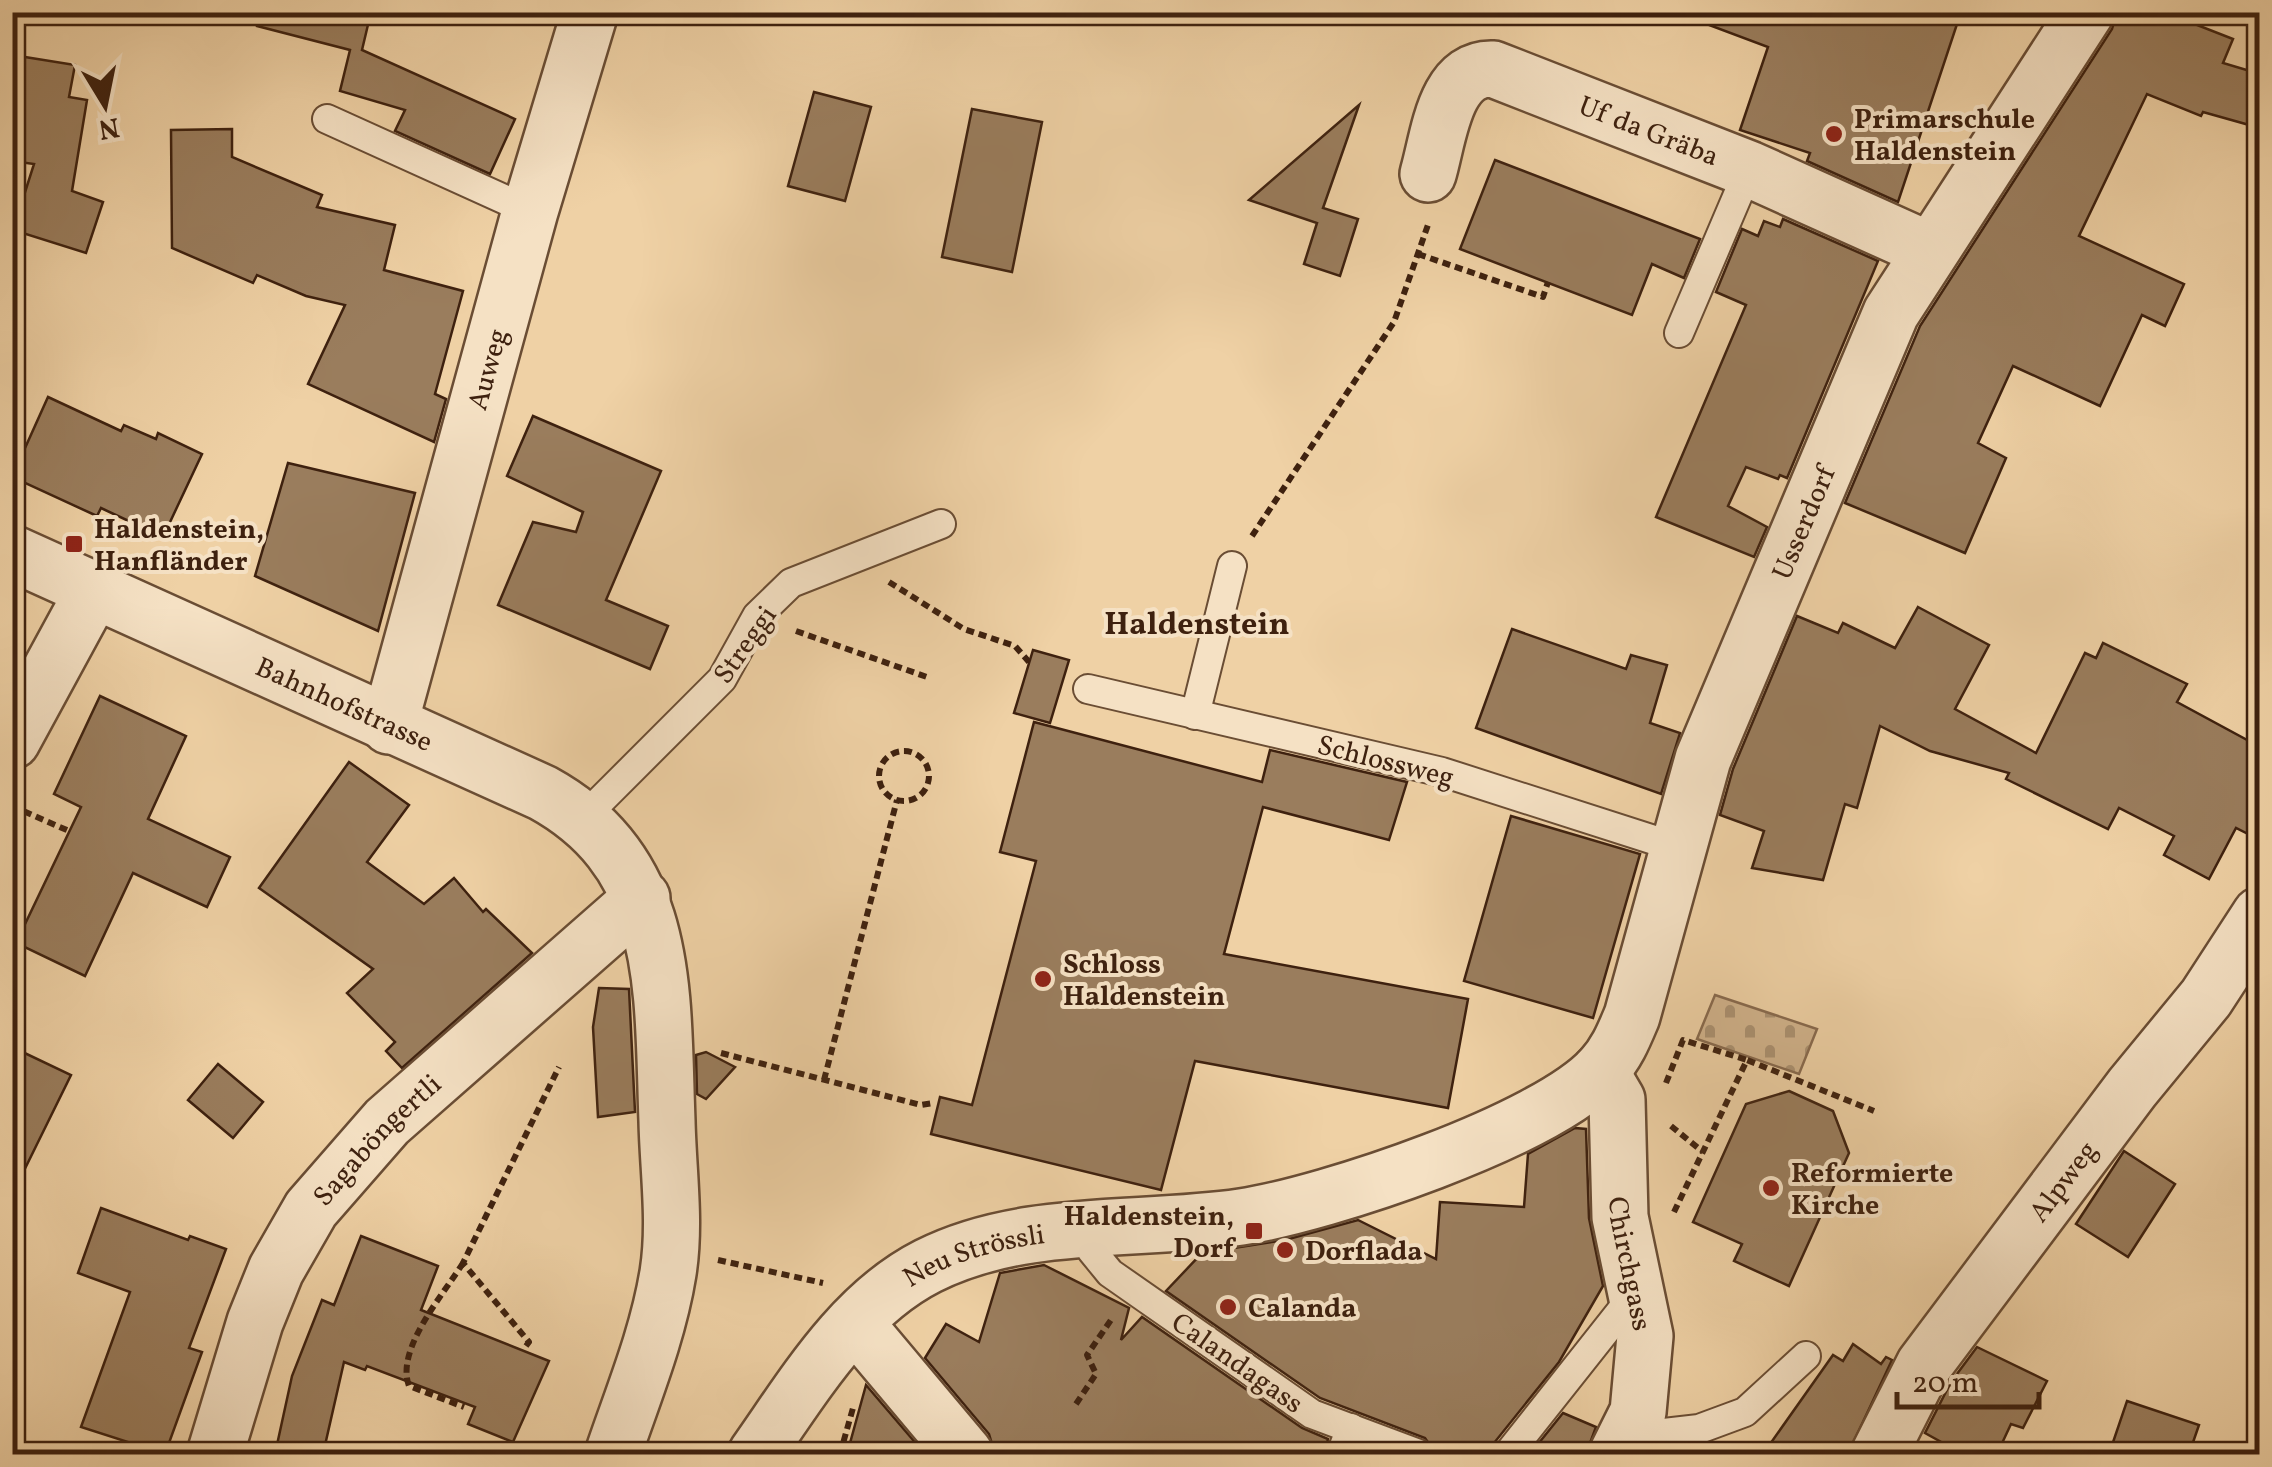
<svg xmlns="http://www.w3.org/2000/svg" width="2272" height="1467" font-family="Vollkorn,serif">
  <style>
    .cemetery { fill: url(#cemetery-stones); stroke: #886a4e; stroke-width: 2.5 }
    .building { fill: #9a7d5d; stroke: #3e210f; stroke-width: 2.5 }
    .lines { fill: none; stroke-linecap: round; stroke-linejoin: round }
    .service-casing { stroke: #6a4d34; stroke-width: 32 }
    .minor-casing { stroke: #6a4d34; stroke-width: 60 }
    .tertiary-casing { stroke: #6a4d34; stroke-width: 60 }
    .path { stroke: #3e210f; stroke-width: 6; stroke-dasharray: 8 5; stroke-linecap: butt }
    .service { stroke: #f5e1c4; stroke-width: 28 }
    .minor { stroke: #f5e1c4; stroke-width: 55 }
    .tertiary { stroke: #f5e1c4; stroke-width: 55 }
    .poi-dot { fill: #8f2418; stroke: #f5e1c4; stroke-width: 4 }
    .labels { text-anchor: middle; stroke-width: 8; stroke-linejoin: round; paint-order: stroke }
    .poi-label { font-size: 28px; font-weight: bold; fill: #3e210f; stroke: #f5e1c4; text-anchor: start }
    .street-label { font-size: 28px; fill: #3e210f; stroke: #f5e1c4 }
    .quarter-label { font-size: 32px; font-weight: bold; fill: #3e210f; stroke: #f5e1c4 }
  </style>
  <defs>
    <pattern id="cemetery-stones" width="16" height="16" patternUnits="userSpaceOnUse" patternTransform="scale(2.5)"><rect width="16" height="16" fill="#d1b38c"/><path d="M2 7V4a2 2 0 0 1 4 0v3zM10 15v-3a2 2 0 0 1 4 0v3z" fill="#ab9171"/></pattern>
  </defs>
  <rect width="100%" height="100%" fill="#efd1a5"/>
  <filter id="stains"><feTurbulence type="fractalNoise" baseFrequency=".002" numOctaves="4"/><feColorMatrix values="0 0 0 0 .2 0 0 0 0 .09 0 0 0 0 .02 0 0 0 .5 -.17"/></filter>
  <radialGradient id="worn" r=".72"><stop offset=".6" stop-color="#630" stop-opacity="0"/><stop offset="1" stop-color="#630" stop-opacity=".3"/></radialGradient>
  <path class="cemetery" d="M1715,995L1817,1029L1799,1074L1697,1039Z"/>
  <g class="building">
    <path d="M258,12H371L362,50L515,119L490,174L395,131L405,110L340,91L350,50L257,26Z"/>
    <path d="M1686,12H1961L1898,202L1807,161L1810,153L1740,130L1768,47L1685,16Z"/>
    <path d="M2117,12H2164L2233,39L2223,63L2260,74V128L2203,112L2201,116L2147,94L2079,236L2184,284L2165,326L2142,315L2100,406L2013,366L1978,443L2006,458L1965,553L1845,503L1920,326L2112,29Z"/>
    <path d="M25,57L75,65L69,97L87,100L72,191L103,202L86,253L13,230L34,164L12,161Z"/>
    <path d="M814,92L871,107L845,201L788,186Z"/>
    <path d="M1359,105L1323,208L1358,219L1340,276L1304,264L1317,223L1249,200Z"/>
    <path d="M972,109L1042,122L1012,272L942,257Z"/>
    <path d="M232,129V157L322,195L317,207L395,225L384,270L463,291L435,394L446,399L434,442L308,384L345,305L306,296L257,275L253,283L172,248L171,130Z"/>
    <path d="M1495,160L1700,239L1684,278L1652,264L1632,315L1460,249Z"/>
    <path d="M1783,219L1878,261L1787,478L1780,475L1778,479L1746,467L1728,506L1767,527L1754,557L1656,517L1746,305L1716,292L1742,229L1758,236L1764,221L1780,227Z"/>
    <path d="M48,397L121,431L124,425L156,439L158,433L202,454L163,537L101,508L97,516L12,477Z"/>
    <path d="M533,416L661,471L606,600L668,626L650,669L498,605L533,522L576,532L583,512L507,476Z"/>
    <path d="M288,463L415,493L378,631L255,576Z"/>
    <path d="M1918,607L1989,645L1955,709L2036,753L2085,653L2096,658L2103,643L2187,684L2177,702L2260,747V840L2236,828L2209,879L2164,855L2174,836L2119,808L2108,829L2006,779L2009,773L1930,751L1880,726L1857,808L1845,804L1823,880L1752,868L1764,831L1720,815L1733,769L1797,616L1838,633L1843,623L1895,648Z"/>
    <path d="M1512,629L1626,669L1631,655L1667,665L1650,723L1680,733L1661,794L1476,728Z"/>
    <path d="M1033,650L1069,660L1050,723L1014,713Z"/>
    <path d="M100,696L186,736L148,819L230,857L207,907L133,873L85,976L16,943L81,807L54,794Z"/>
    <path d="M1034,722L1262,782L1270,750L1407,782L1389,840L1263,807L1224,954L1468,999L1448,1108L1195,1061L1161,1190L931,1134L940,1097L972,1105L1036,861L1000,852Z"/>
    <path d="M349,762L409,805L367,862L424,904L454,878L483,912L486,909L532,953L402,1068L386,1051L395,1042L347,993L373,969L259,888Z"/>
    <path d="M1511,816L1640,854L1593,1018L1464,981Z"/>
    <path d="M599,988L629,989L635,1112L598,1117L593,1027Z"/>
    <path d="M12,1047L71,1075L12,1195Z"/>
    <path d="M706,1052L735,1067L706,1099L697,1094L696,1055Z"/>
    <path d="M218,1064L263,1102L233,1138L188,1100Z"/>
    <path d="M1789,1091L1833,1111L1849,1153L1789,1286L1734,1261L1742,1244L1693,1222L1746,1104Z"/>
    <path d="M1575,1128L1586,1129L1589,1218L1603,1286L1559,1362L1494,1443L1491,1454H1436L1425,1438L1320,1398L1166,1291L1202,1253L1285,1240L1358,1220L1436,1259L1440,1202L1524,1207L1528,1154Z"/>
    <path d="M2124,1151L2175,1184L2128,1257L2076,1224Z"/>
    <path d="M101,1208L188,1240L190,1236L226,1249L189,1348L202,1352L165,1454L81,1427L130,1292L78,1273Z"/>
    <path d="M361,1236L438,1266L421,1310L549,1361L513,1442L468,1424L475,1407L367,1366L365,1370L344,1362L323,1454H275L292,1376L322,1300L334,1305Z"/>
    <path d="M1044,1265L1129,1308L1121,1340L1142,1317L1302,1428L1328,1439L1324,1454H995L989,1434L925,1358L946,1324L979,1342L1000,1273Z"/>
    <path d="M1853,1344L1881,1364L1886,1357L1892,1360L1848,1454H1763L1833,1355L1843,1361Z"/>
    <path d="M1977,1347L2047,1381L2023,1428L2011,1424L1997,1454H1963L1925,1433L1951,1382Z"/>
    <path d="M866,1385L925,1454H847Z"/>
    <path d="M2127,1401L2199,1425L2189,1454H2109Z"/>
    <path d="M1563,1413L1596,1427L1586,1454H1530Z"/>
  </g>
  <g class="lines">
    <g class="service-casing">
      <g id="service">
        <path d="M327,119L530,211"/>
        <path d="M1679,333L1749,169"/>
        <path d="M1088,689L1442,772L1679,848"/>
        <path d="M1195,715L1232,566"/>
        <path d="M583,818L722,679L757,616L791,583L941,524"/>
        <path d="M1086,1232L1092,1251L1110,1273L1312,1414L1419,1454"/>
        <path d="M1629,1437L1699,1429L1745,1412L1806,1356"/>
        <path d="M1341,1454L1351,1428"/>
        <path d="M1508,1454L1637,1291"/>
      </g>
    </g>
    <g class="minor-casing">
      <g id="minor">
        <path id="s1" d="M1428,174C1439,137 1444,67 1493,69L1749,169L1929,250"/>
        <path id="s2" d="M389,726L530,211L590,12"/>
        <path d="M12,741L94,590"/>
        <path id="s3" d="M1600,1071L1617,1100L1620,1217L1645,1336L1638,1412L1617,1454"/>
        <path d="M855,1323L965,1454"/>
        <path id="s4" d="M215,1454L255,1322L276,1270L311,1209L387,1122L642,898"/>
        <path id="s5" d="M1879,1454L1924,1365L2132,1088L2206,998L2260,915"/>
      </g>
    </g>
    <g class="tertiary-casing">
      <g id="tertiary">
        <path id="s6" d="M12,553L543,793C672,864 662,992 667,1121C668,1170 676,1223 668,1273C658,1335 633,1395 613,1454"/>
        <path id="s7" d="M756,1454C804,1386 851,1305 928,1266C1023,1218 1139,1232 1241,1217C1327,1204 1545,1131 1602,1069C1617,1053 1624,1035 1632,1016L1703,759L1891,313L2086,12"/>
      </g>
    </g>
    <g class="path">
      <path d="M1418,254L1543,297L1548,282"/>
      <path d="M1252,536L1394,322L1429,222"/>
      <path d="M889,582L964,629L1015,646L1029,662"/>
      <path d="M796,631L927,677"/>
      <circle cx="904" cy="776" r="25"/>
      <path d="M12,806L69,831"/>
      <path d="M721,1053L921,1105L933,1103"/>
      <path d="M824,1080L897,800"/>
      <path d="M1666,1083L1683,1040L1747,1060"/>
      <path d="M1671,1126L1703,1152"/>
      <path d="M1674,1212L1747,1060L1874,1111"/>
      <path d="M718,1260L823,1283"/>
      <path d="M463,1263C444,1294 395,1349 409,1386L464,1407"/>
      <path d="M526,1346L529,1342L463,1263L559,1067"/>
      <path d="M1076,1404L1096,1374L1087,1355L1113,1317"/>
      <path d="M840,1454L853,1408"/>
    </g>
    <use href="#service" class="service"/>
    <use href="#minor" class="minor"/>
    <use href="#tertiary" class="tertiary"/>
  </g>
  <g class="poi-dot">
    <circle cx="1834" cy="134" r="10"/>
    <rect x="64" y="534" width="20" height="20" rx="5"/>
    <circle cx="1043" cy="979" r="10"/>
    <circle cx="1771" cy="1188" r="10"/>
    <rect x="1244" y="1221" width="20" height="20" rx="5"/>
    <circle cx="1285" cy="1250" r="10"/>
    <circle cx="1228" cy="1307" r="10"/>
  </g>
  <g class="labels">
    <g class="poi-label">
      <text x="1854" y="128">Primarschule<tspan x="1854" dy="32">Haldenstein</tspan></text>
      <text x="94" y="538">Haldenstein,<tspan x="94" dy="32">Hanfländer</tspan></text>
      <text x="1063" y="973">Schloss<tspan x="1063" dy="32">Haldenstein</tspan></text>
      <text x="1791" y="1182">Reformierte<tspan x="1791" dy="32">Kirche</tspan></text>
      <text x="1234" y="1225" text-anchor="end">Haldenstein,<tspan x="1234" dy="32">Dorf</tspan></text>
      <text x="1305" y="1260">Dorflada</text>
      <text x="1248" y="1317">Calanda</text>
    </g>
    <g class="street-label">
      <text dy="10" stroke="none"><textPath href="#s1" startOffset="302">Uf da Gräba</textPath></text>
      <text dy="10" stroke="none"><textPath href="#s2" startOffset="370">Auweg</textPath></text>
      <text dy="10" stroke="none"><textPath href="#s7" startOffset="1555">Usserdorf</textPath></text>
      <text transform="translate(744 644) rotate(-55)" y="10">Streggi</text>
      <text dy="10" stroke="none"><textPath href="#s6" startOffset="365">Bahnhofstrasse</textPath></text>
      <text transform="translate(1386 760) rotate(14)" y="10">Schlossweg</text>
      <text dy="10" stroke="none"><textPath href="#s4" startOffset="360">Sagaböngertli</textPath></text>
      <text dy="10" stroke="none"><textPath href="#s5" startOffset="330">Alpweg</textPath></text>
      <text dy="10" stroke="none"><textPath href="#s7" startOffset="305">Neu Strössli</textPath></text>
      <text dy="10" stroke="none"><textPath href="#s3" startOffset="198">Chirchgass</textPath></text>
      <text transform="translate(1238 1362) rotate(35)" y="10">Calandagass</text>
    </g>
    <g class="quarter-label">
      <text x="1197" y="634">Haldenstein</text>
    </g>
  </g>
  <rect width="2272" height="1467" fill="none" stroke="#efd1a5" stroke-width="50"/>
  <rect x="15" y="15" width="2242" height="1437" fill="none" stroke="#3e210f" stroke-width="5"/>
  <rect x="25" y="25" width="2222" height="1417" fill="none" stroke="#3e210f" stroke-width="2.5"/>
  <g transform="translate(105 105) rotate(170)" stroke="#f5e1c4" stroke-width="8" paint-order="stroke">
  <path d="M0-8L18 38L0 25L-18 38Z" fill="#3e210f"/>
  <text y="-15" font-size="28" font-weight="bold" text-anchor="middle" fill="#3e210f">N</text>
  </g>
  <path d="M1897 1392v15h142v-15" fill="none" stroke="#3e210f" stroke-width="5"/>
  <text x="1912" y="1392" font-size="30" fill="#3e210f" stroke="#f5e1c4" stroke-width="8" paint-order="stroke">20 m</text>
  <rect width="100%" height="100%" filter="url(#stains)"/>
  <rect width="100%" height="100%" fill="url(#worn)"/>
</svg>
